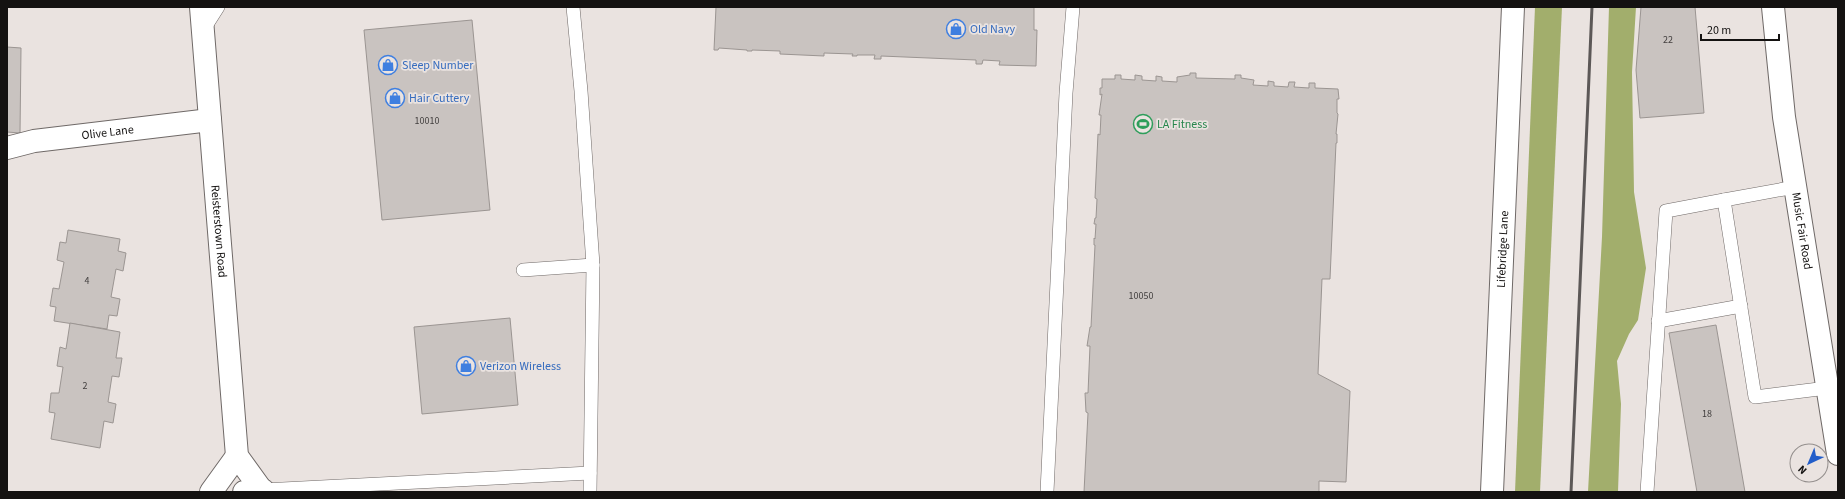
<svg xmlns="http://www.w3.org/2000/svg" width="1845" height="499" font-family="'Source Sans 3',sans-serif">
  <style>
    .forest { fill: #a2ae6c }
    .building { fill: #c9c3c0; stroke: #9b9592 }
    .lines { fill: none; stroke-linecap: round; stroke-linejoin: round }
    .service-casing { stroke: #6f6967; stroke-width: 14 }
    .minor-casing { stroke: #6f6967; stroke-width: 24 }
    .primary-casing { stroke: #6f6967; stroke-width: 24 }
    .service { stroke: #fff; stroke-width: 13 }
    .minor { stroke: #fff; stroke-width: 22 }
    .primary { stroke: #fff; stroke-width: 22 }
    .rail { stroke: #5c5857; stroke-width: 3 }
    .labels { text-anchor: middle; stroke-width: 3.5; stroke-linejoin: round; paint-order: stroke }
    .number-label { font-size: 10px; fill: #413e3d }
    .shop-label { font-size: 12px; fill: #366cbe; stroke: #eae3e0; text-anchor: start }
    .leisure-label { font-size: 12px; fill: #27864d; stroke: #eae3e0; text-anchor: start }
    .street-label { font-size: 12px; fill: #141211; stroke: #eae3e0 }
  </style>
  <rect width="100%" height="100%" fill="#eae3e0"/>
  <g class="forest">
    <path d="M1535,7H1562L1540,492H1515Z"/>
    <path d="M1609,7H1636L1632,72L1634,192L1646,268L1638,320L1629,334L1617,361L1621,404L1618,492H1588L1602,237Z"/>
  </g>
  <g class="building">
    <path d="M716,7H1034V30H1037L1036,66L999,65L1000,61L983,60L982,64H976V60L881,56V59H874L875,55H857V56H852L853,54L824,53V56L780,54V51L752,50V51H747V50L719,48L718,50H714Z"/>
    <path d="M1641,7H1695L1704,113L1640,118L1636,70Z"/>
    <path d="M472,20L490,210L382,220L364,30Z"/>
    <path d="M7,47L21,48L20,133L7,132Z"/>
    <path d="M1190,73H1196V78L1235,79V75H1241V78L1254,80L1253,85L1268,86V81L1274,82V86L1288,87L1289,82H1295L1294,87L1309,88V83H1315V88L1338,89L1339,99H1337V113L1338,114L1336,134H1337V143H1336L1330,279H1322L1318,374L1350,391L1346,482L1319,481V492H1084L1088,413L1086,412L1085,393H1088L1090,346H1087L1090,327H1091L1095,245H1094V238L1095,239L1096,224H1094L1095,218H1096L1097,199L1095,198L1098,134L1100,135L1101,115H1099L1102,94L1100,95V88H1102V79H1115V75H1121V79L1135,80V75L1142,76V80L1156,81V76L1162,77V81L1177,82V77L1190,75Z"/>
    <path d="M68,230L120,239L118,251L126,253L123,271L116,269L111,297L120,299L117,316L109,315L107,329L54,321L56,307L50,306L53,288L59,289L64,262L57,260L60,242L66,243Z"/>
    <path d="M510,318L518,405L422,414L414,327Z"/>
    <path d="M70,323L120,332L116,358H122L119,377L112,376L108,402L116,404L113,423L104,421L100,448L51,439L55,413L49,412L51,393H59L63,367L57,366L60,347L66,349Z"/>
    <path d="M1716,325L1745,492H1697L1669,333Z"/>
  </g>
  <g class="lines">
    <g class="service-casing">
      <g id="service">
        <path d="M573,7L581,91L593,265L590,492"/>
        <path d="M204,29L218,7"/>
        <path d="M1795,187L1724,200L1755,397L1827,388"/>
        <path d="M523,270L593,265"/>
        <path d="M1658,321L1741,306"/>
        <path d="M263,490L590,473"/>
        <path d="M1047,492L1066,93L1073,7"/>
        <path d="M1647,492L1666,211L1724,200"/>
      </g>
    </g>
    <g class="minor-casing">
      <g id="minor">
        <path id="s1" d="M1773,7L1784,117L1838,454"/>
        <path id="s2" d="M7,148L34,141L210,120"/>
        <path d="M244,492L263,490"/>
        <path id="s3" d="M1492,492L1513,7"/>
      </g>
    </g>
    <g class="primary-casing">
      <g id="primary">
        <path id="s4" d="M201,7L237,456L263,492"/>
        <path d="M211,492L237,456"/>
      </g>
    </g>
    <use href="#service" class="service"/>
    <use href="#minor" class="minor"/>
    <use href="#primary" class="primary"/>
    <path class="rail" d="M1571,492L1592,7"/>
  </g>
  <defs>
    <g id="shop-ring" transform="scale(1)"><circle r="9.5" fill="#eae3e0" stroke="#3f7fe0" stroke-width="1.5"/><path d="M-5-2.5h2.3a2.7 3.5 0 0 1 5.4 0H5L5.5 6h-11ZM-1.5-2.5h3a1.5 2.3 0 0 0-3 0Z" fill="#3f7fe0"/></g>
    <g id="stadium-ring" transform="scale(1)"><circle r="9.5" fill="#eae3e0" stroke="#2e9e5b" stroke-width="1.5"/><path d="M0-5a6.5 5 0 1 0 0 10a6.5 5 0 1 0 0-10ZM-3.5-1.8h7v3.6h-7Z" fill="#2e9e5b"/></g>
  </defs>
  <g fill-rule="evenodd">
    <use href="#shop-ring" x="956" y="29"/>
    <use href="#shop-ring" x="388" y="65"/>
    <use href="#shop-ring" x="395" y="98"/>
    <use href="#stadium-ring" x="1143" y="124"/>
    <use href="#shop-ring" x="466" y="366"/>
  </g>
  <g class="labels">
    <g class="number-label">
      <text x="1668" y="43">22</text>
      <text x="427" y="124">10010</text>
      <text x="87" y="284">4</text>
      <text x="1141" y="299">10050</text>
      <text x="85" y="389">2</text>
      <text x="1707" y="417">18</text>
    </g>
    <g class="shop-label">
      <text x="970" y="33">Old Navy</text>
      <text x="402" y="69">Sleep Number</text>
      <text x="409" y="102">Hair Cuttery</text>
      <text x="480" y="370">Verizon Wireless</text>
    </g>
    <g class="leisure-label">
      <text x="1157" y="128">LA Fitness</text>
    </g>
    <g class="street-label">
      <text dy="4" stroke="none"><textPath href="#s2" startOffset="102">Olive Lane</textPath></text>
      <text dy="4" stroke="none"><textPath href="#s4" startOffset="225">Reisterstown Road</textPath></text>
      <text dy="4" stroke="none"><textPath href="#s1" startOffset="226">Music Fair Road</textPath></text>
      <text dy="4" stroke="none"><textPath href="#s3" startOffset="243">Lifebridge Lane</textPath></text>
    </g>
  </g>
  <rect width="1845" height="499" fill="none" stroke="#141211" stroke-width="16"/>
  <g transform="translate(1809 463) rotate(224)"><circle r="19" fill="#eae3e0" stroke="#948f8d"/>
  <path d="M0-3L7 15L0 10L-7 15Z" fill="#225dc9"/>
  <text y="-6" font-size="11" font-weight="bold" text-anchor="middle" fill="#141211">N</text>
  </g>
  <path d="M1701 34v6h78v-6" fill="none" stroke="#141211" stroke-width="2"/>
  <text x="1707" y="34" font-size="12" fill="#141211" stroke="#eae3e0" stroke-width="3" paint-order="stroke">20 m</text>
</svg>
